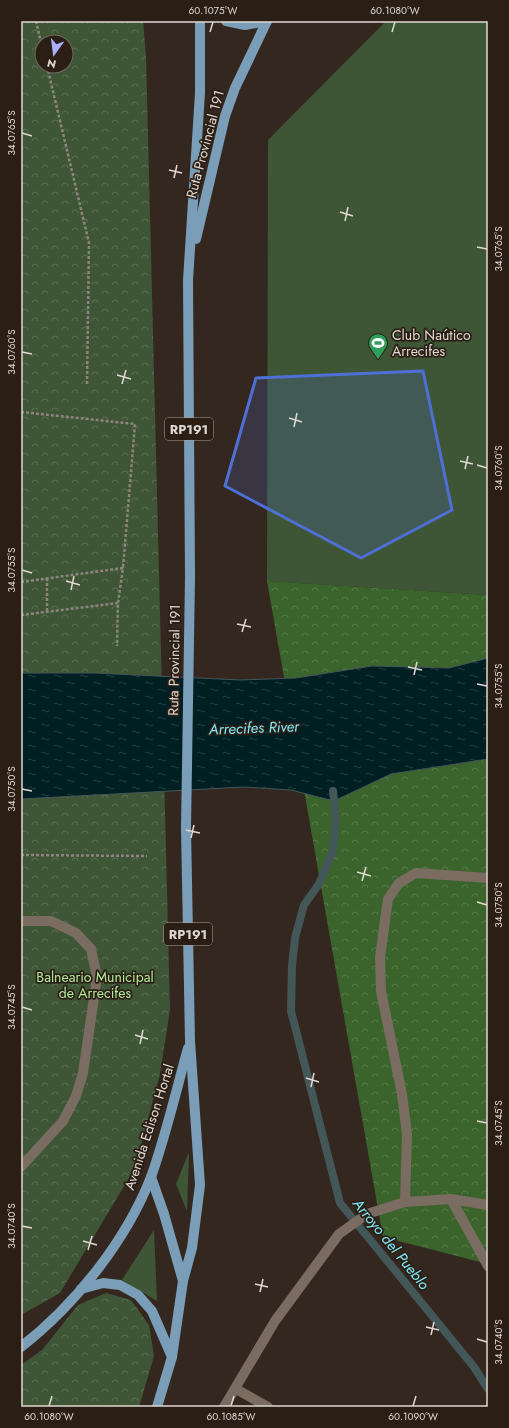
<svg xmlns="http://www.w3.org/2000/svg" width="509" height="1428" font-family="Jost,sans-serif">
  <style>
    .grass { fill: #3e5635 }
    .forest { fill: url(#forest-crowns) }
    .park { fill: url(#park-crowns); fill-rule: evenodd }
    .water { fill: url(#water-ripples); stroke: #435658 }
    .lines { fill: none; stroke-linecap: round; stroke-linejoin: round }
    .stream { stroke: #435658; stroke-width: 8 }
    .path { stroke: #8e847d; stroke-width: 2.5; stroke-dasharray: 3 2; stroke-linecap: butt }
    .minor { stroke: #7b6c62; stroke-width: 10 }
    .major { stroke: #7a9db8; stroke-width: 10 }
    .marked { fill: #4e70d6; fill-opacity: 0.2; stroke: #4e70d6; stroke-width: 3; stroke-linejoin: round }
    .ticks { fill: none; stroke: #e0d8d2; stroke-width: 1.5 }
    .labels { text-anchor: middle; stroke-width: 3.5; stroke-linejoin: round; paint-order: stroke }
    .shield { fill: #2a1e15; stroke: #a9a099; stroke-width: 1 }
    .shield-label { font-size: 13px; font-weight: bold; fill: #e0d8d2 }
    .street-label { font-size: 14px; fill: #e0d8d2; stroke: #2a1e15 }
    .poi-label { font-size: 14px; fill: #e0d8d2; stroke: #2a1e15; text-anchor: start }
    .park-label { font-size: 14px; fill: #b0ed9b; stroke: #2a1e15 }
    .water-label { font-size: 15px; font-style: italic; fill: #7ee9f8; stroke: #2a1e15 }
    .neatline { fill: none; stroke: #e0d8d2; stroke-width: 1.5 }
    .ticks-label { font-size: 10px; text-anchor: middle; fill: #e0d8d2 }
  </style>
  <defs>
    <pattern id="forest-crowns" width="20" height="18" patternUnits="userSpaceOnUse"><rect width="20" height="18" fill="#3b642c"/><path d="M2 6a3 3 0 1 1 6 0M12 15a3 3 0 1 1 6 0" fill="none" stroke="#57794a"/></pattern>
    <pattern id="park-crowns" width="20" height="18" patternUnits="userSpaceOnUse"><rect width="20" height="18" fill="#3e5635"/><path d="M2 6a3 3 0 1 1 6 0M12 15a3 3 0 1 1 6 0" fill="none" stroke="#5a6e51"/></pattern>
    <pattern id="water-ripples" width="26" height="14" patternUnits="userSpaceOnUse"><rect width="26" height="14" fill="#001f23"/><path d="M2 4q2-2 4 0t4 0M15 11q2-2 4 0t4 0" fill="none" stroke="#253f42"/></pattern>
  </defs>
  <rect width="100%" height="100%" fill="#34271f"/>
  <g class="grass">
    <path d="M386,21H488V595L267,581L268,140Z"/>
    <path d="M189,1152L187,1211L176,1184Z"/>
    <path d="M154,1230L157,1301L122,1280Z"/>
  </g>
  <path class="forest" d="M267,581L488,595V1264L383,1237Z"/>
  <g class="park">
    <path d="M21,21H143L146,56L170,1010L160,1074L135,1168L60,1293L21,1315ZM42,42H66V66H42Z"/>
    <path d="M106,1293L131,1300L149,1325L154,1356L139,1407H21V1365L42,1350L78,1305Z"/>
  </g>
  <path class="water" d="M488,658V759L391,774L334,801L291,790L244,787L21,799V673H94L240,680L296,678L372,666L449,668Z"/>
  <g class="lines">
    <path class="stream" d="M333,791L336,820L333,851L319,884L304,905L295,938L292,966L291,1011L340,1203L474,1367L488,1389"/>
    <g class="path">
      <path d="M36,21L42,47"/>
      <path d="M47,66L89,243L87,386"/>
      <path d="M21,412L135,424L123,568"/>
      <path d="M21,582L123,568L118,603L117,646"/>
      <path d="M47,611V578"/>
      <path d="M21,615L118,603"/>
      <path d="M21,855L147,856"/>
    </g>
    <g class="minor">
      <path d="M21,921H51L76,933L91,949L97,977L83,1073L76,1096L63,1121L21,1167"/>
      <path d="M451,1199L488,1266"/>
      <path d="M405,1202L407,1134L402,1094L381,991L380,957L388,899L399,883L416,873L488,878"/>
      <path d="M236,1389L268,1407"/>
      <path d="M224,1407L275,1321L339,1234L367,1214L405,1202L451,1199L488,1205"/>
    </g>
    <g class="major">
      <path d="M226,21L245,25L267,21"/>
      <path d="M196,239L225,116L235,88L267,21"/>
      <path d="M151,1177L164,1214L183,1281L172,1357L157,1407"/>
      <path d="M183,1281L192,1248L200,1185L190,1041L186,828L190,578L188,280L200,93V21"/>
      <path d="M81,1289L103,1283L120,1285L138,1295L152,1311L172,1357"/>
      <path d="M21,1347C75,1305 126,1241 151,1177C166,1135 176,1091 188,1048"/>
    </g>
  </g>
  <path class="marked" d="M423,371L452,510L361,558L225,486L256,378Z"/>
  <path class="ticks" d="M210,32L213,22M392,32L395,22M22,133L32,136M169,170L182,173M174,178L177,165M340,212L353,216M345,221L348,207M477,247L487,249M22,352L32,354M117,375L131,379M122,384L126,370M289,418L302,422M294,427L297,413M460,461L473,464M477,465L487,468M465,469L468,456M22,570L32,573M66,581L80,585M71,590L74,576M237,624L251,627M242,632L246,619M408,667L422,670M414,675L417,662M477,684L487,686M22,789L32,791M186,830L200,833M191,838L194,825M357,872L371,876M362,881L366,867M477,902L487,905M22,1007L32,1010M135,1035L148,1039M140,1044L143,1030M306,1078L319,1082M311,1087L314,1073M477,1121L487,1123M22,1226L32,1228M83,1241L97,1245M88,1250L92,1236M255,1284L268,1287M260,1292L263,1279M426,1327L439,1330M431,1335L434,1322M477,1339L487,1342M49,1406L52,1396M231,1406L234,1396M413,1406L416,1396"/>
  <defs>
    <g id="stadium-pin" transform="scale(1)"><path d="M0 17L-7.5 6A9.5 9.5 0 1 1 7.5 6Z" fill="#2e9e5b" stroke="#2a1e15"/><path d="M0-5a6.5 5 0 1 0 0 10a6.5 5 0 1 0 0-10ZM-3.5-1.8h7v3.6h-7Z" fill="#fff"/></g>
  </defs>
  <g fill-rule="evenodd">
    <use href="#stadium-pin" x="378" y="343"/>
  </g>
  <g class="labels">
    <g class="shield">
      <rect x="165" y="418" width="48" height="22" rx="3"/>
      <rect x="164" y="923" width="48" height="22" rx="3"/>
    </g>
    <g class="shield-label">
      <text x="189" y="434">RP191</text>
      <text x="188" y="939">RP191</text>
    </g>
    <g class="street-label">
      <text transform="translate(205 144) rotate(-75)" y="5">Ruta Provincial 191</text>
      <text transform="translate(174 660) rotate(-89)" y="5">Ruta Provincial 191</text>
      <text transform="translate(149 1127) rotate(-72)" y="5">Avenida Edison Hortal</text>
    </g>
    <g class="poi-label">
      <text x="392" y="340">Club Naútico<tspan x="392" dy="16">Arrecifes</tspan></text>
    </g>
    <g class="park-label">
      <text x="95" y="982">Balneario Municipal<tspan x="95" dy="16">de Arrecifes</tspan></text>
    </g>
    <g class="water-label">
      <text transform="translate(254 728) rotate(-2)" y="5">Arrecifes River</text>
      <text transform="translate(391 1244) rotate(51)" y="5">Arroyo del Pueblo</text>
    </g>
  </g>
  <rect width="509" height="1428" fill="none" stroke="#2a1e15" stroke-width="44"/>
  <g transform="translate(54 54) rotate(194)"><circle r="19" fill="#2a1e15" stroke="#736861"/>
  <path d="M0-3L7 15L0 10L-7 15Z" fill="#acaffb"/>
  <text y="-6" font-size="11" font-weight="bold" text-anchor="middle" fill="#e0d8d2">N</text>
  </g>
  <rect x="22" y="22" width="465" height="1384" class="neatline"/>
  <g class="ticks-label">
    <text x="213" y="14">60.1075°W</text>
    <text x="395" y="14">60.1080°W</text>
    <text transform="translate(11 133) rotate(-90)" y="4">34.0765°S</text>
    <text transform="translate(498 249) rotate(-90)" y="4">34.0765°S</text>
    <text transform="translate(11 352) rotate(-90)" y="4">34.0760°S</text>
    <text transform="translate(498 468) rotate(-90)" y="4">34.0760°S</text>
    <text transform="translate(11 570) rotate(-90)" y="4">34.0755°S</text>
    <text transform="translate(498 686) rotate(-90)" y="4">34.0755°S</text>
    <text transform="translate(11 789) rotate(-90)" y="4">34.0750°S</text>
    <text transform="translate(498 905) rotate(-90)" y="4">34.0750°S</text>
    <text transform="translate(11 1007) rotate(-90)" y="4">34.0745°S</text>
    <text transform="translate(498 1123) rotate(-90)" y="4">34.0745°S</text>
    <text transform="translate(11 1226) rotate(-90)" y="4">34.0740°S</text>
    <text transform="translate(498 1342) rotate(-90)" y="4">34.0740°S</text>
    <text x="49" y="1420">60.1080°W</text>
    <text x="231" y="1420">60.1085°W</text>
    <text x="413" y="1420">60.1090°W</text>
  </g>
</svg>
